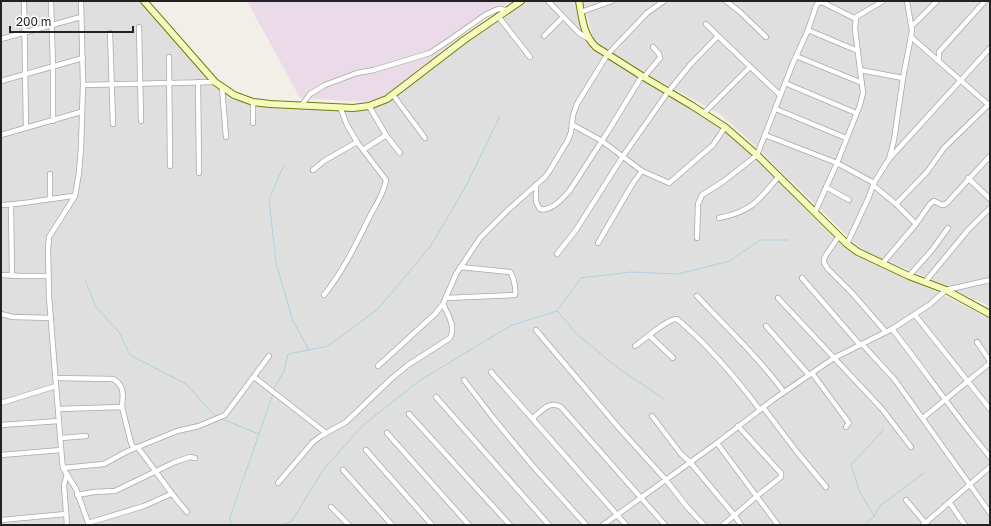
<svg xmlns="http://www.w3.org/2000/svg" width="991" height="526" font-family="'Golos Text',sans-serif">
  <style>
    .residential { fill: #e0dfdf }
    .industrial { fill: #ebdbe8 }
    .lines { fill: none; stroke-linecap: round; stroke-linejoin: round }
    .stream { stroke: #aad3df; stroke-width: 1 }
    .street-casing { stroke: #a9a9a9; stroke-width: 6 }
    .secondary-casing { stroke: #707d05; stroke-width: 8 }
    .street { stroke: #fff; stroke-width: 4.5 }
    .secondary { stroke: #f7fabf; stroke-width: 6 }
  </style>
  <rect width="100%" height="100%" fill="#f2efe9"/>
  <g class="residential">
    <path d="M1,1H140L214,85L231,97L245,103L332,110L367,109L385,103L472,38L527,1H575L588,45L728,132L832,233L860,257L935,291L990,319V525H1Z"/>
    <path d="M583,1H990V308L987,305L942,284L862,250L749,140L720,114L624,61L601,46L593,37Z"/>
  </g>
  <path class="industrial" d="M247,1H512L478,23L387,95L368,102L300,98Z"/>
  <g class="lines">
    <g class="stream">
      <path d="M284,165L269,199L276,263L293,321L309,350"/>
      <path d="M85,280L96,307L119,332L130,355L186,384L215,416"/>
      <path d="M557,311L578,335L619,369L664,399"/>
      <path d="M274,389L284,371L288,354L328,346L378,309L430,247L465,188L500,116"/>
      <path d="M222,419L259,434"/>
      <path d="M874,516L859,490L851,465L884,429"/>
      <path d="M231,525L230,517L273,394"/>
      <path d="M282,525L292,521L323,470L363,425L419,381L470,350L512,325L557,311L581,278L631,272L678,274L730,261L760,240H788"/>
      <path d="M864,525L874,516L881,505L924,473"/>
    </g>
    <g class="street-casing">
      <g id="street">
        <path d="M24,1L26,128"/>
        <path d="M51,1L53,67V121"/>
        <path d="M81,1L83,85L81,147L79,173L75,196L49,237L48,250L49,297L62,460L63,468L76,489L89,525"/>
        <path d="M548,1L579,33L589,39"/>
        <path d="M726,1L740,12L766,37"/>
        <path d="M581,12L612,1"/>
        <path d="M498,16L530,57"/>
        <path d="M706,24L718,36L780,95"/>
        <path d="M912,26L937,1"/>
        <path d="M139,27L141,121"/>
        <path d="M808,30L858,51"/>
        <path d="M110,33L113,124"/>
        <path d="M544,36L563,17"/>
        <path d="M911,37L990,106"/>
        <path d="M1,39L81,17"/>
        <path d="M796,56L862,83"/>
        <path d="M169,57L170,166"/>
        <path d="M939,60V52L985,1"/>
        <path d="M860,70L903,78"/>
        <path d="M644,77L660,58L659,54L653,47"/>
        <path d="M1,81L83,58"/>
        <path d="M198,82L199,173"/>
        <path d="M785,83L856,113"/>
        <path d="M83,85L215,82"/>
        <path d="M222,87L226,137"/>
        <path d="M393,95L425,138"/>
        <path d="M253,102V123"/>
        <path d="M301,106L310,94L325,85L357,73L374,70L430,53L451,39L485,15L498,9L507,10"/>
        <path d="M369,106L386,135L400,153"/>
        <path d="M776,109L846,138"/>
        <path d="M704,113L750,67"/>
        <path d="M573,125L602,141L642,171L669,183L713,145L725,127"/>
        <path d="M1,135L81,112"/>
        <path d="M765,135L837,163L874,183"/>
        <path d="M363,150L386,135"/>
        <path d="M890,158L990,48"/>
        <path d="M313,170L324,161L357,142"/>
        <path d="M50,174V198"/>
        <path d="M968,178L990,199"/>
        <path d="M536,185V202L540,209C551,212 563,198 570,190L607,133L642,76"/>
        <path d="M873,185L896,204L916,224"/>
        <path d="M826,187L849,200"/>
        <path d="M896,204L927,172L944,148L990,103"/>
        <path d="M1,205C26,204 51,198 75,196"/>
        <path d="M11,205L12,276"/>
        <path d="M815,212L837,163L860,105L863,93L855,29L856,17L883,1"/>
        <path d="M719,218C753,211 758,201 779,176"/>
        <path d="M839,236L826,255L824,259V263L828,269L852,293L886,332"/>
        <path d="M697,238L698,204L702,195L724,181L757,155L793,63L808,30L816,6L818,3L822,2L856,19"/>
        <path d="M598,243L633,183L642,171"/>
        <path d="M847,244L868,199L874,183L889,159L894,140L903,78L912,31L907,1"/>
        <path d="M557,254L576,230L623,156L668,92L690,65L718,36"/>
        <path d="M882,264L916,224L930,204L934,201L942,205L946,204L990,156"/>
        <path d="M1,275L23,276H48"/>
        <path d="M909,276L932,250L948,228"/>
        <path d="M802,278L860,345"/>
        <path d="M925,282L968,230L990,208"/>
        <path d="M324,295C344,270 357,242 371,214C377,203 384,193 386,180L357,142L347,125L340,107"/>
        <path d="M697,296C727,328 758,357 784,392"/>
        <path d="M446,298L515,295C516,289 514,277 510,272L460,267"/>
        <path d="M778,298L882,409L911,447"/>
        <path d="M1,314L13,317L51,318"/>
        <path d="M915,315L990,409"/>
        <path d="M766,326L809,375"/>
        <path d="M892,329C925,371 955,415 990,457"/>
        <path d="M536,330L619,428L666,480L688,508L704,525"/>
        <path d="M650,336L673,358"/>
        <path d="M977,342L990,361"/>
        <path d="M862,344L895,380L990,513"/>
        <path d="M635,346C644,340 668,318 677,319C708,345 736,378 760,410"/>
        <path d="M378,366L435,314L443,304L456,274L480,238L508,210L545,177L550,170L568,140L571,132L573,115L577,104L607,55L647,13L664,1"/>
        <path d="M491,372L626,525"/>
        <path d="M812,373L849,423L846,427"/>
        <path d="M254,377L326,433"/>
        <path d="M56,378L113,379C125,386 123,395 122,407"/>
        <path d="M464,380L494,419L532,465L586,525"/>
        <path d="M436,397L549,525"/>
        <path d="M1,403L56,386"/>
        <path d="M763,407L797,452L826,487"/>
        <path d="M58,409L122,407L131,443L133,447L138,448C155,469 169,492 187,512"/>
        <path d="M409,414L510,525"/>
        <path d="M652,416L681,454L690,462L735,516L741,525"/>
        <path d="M533,418C541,411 550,400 561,407L665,525"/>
        <path d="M923,418L990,363"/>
        <path d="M1,425L59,421"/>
        <path d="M387,433L469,525"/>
        <path d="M61,438L86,436"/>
        <path d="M717,443L778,525"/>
        <path d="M366,450L432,525"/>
        <path d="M1,455L61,450"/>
        <path d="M63,468L104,464L126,452L177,431L199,426L225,415L269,356"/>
        <path d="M343,470L392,525"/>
        <path d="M278,483L313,442L321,436L346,422L391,379L408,365L450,338C456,326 448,315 443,304"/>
        <path d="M77,495L94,492L115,491L175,462L190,457L195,458"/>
        <path d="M906,500L927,525"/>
        <path d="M949,502L965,525"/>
        <path d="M331,507L349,525"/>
        <path d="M1,520L66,514"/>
        <path d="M88,523L144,506L171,494"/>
        <path d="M67,525L64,485L67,474"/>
        <path d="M603,525L717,443L774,399L834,358L892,329L929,305L946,290L990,280"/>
        <path d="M723,525L757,496L781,477V473L777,469L738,426"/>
        <path d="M923,525L990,467"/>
      </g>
    </g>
    <g class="secondary-casing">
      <g id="secondary">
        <path d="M144,1L215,82L234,95L253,102L270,104L353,108L369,106L387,99L464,40L521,1"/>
        <path d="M579,1C582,17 583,35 596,47L642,76L691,105L725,127L757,155L847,244L858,252L909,276L946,290L990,314"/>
      </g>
    </g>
    <use href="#street" class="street"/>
    <use href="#secondary" class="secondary"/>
  </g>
  <rect width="991" height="526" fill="none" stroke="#222222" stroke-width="4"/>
  <path d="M10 26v6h123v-6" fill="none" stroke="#222222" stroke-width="2"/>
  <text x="16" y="26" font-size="12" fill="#222222" stroke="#ffffff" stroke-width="3" paint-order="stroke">200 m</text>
</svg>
